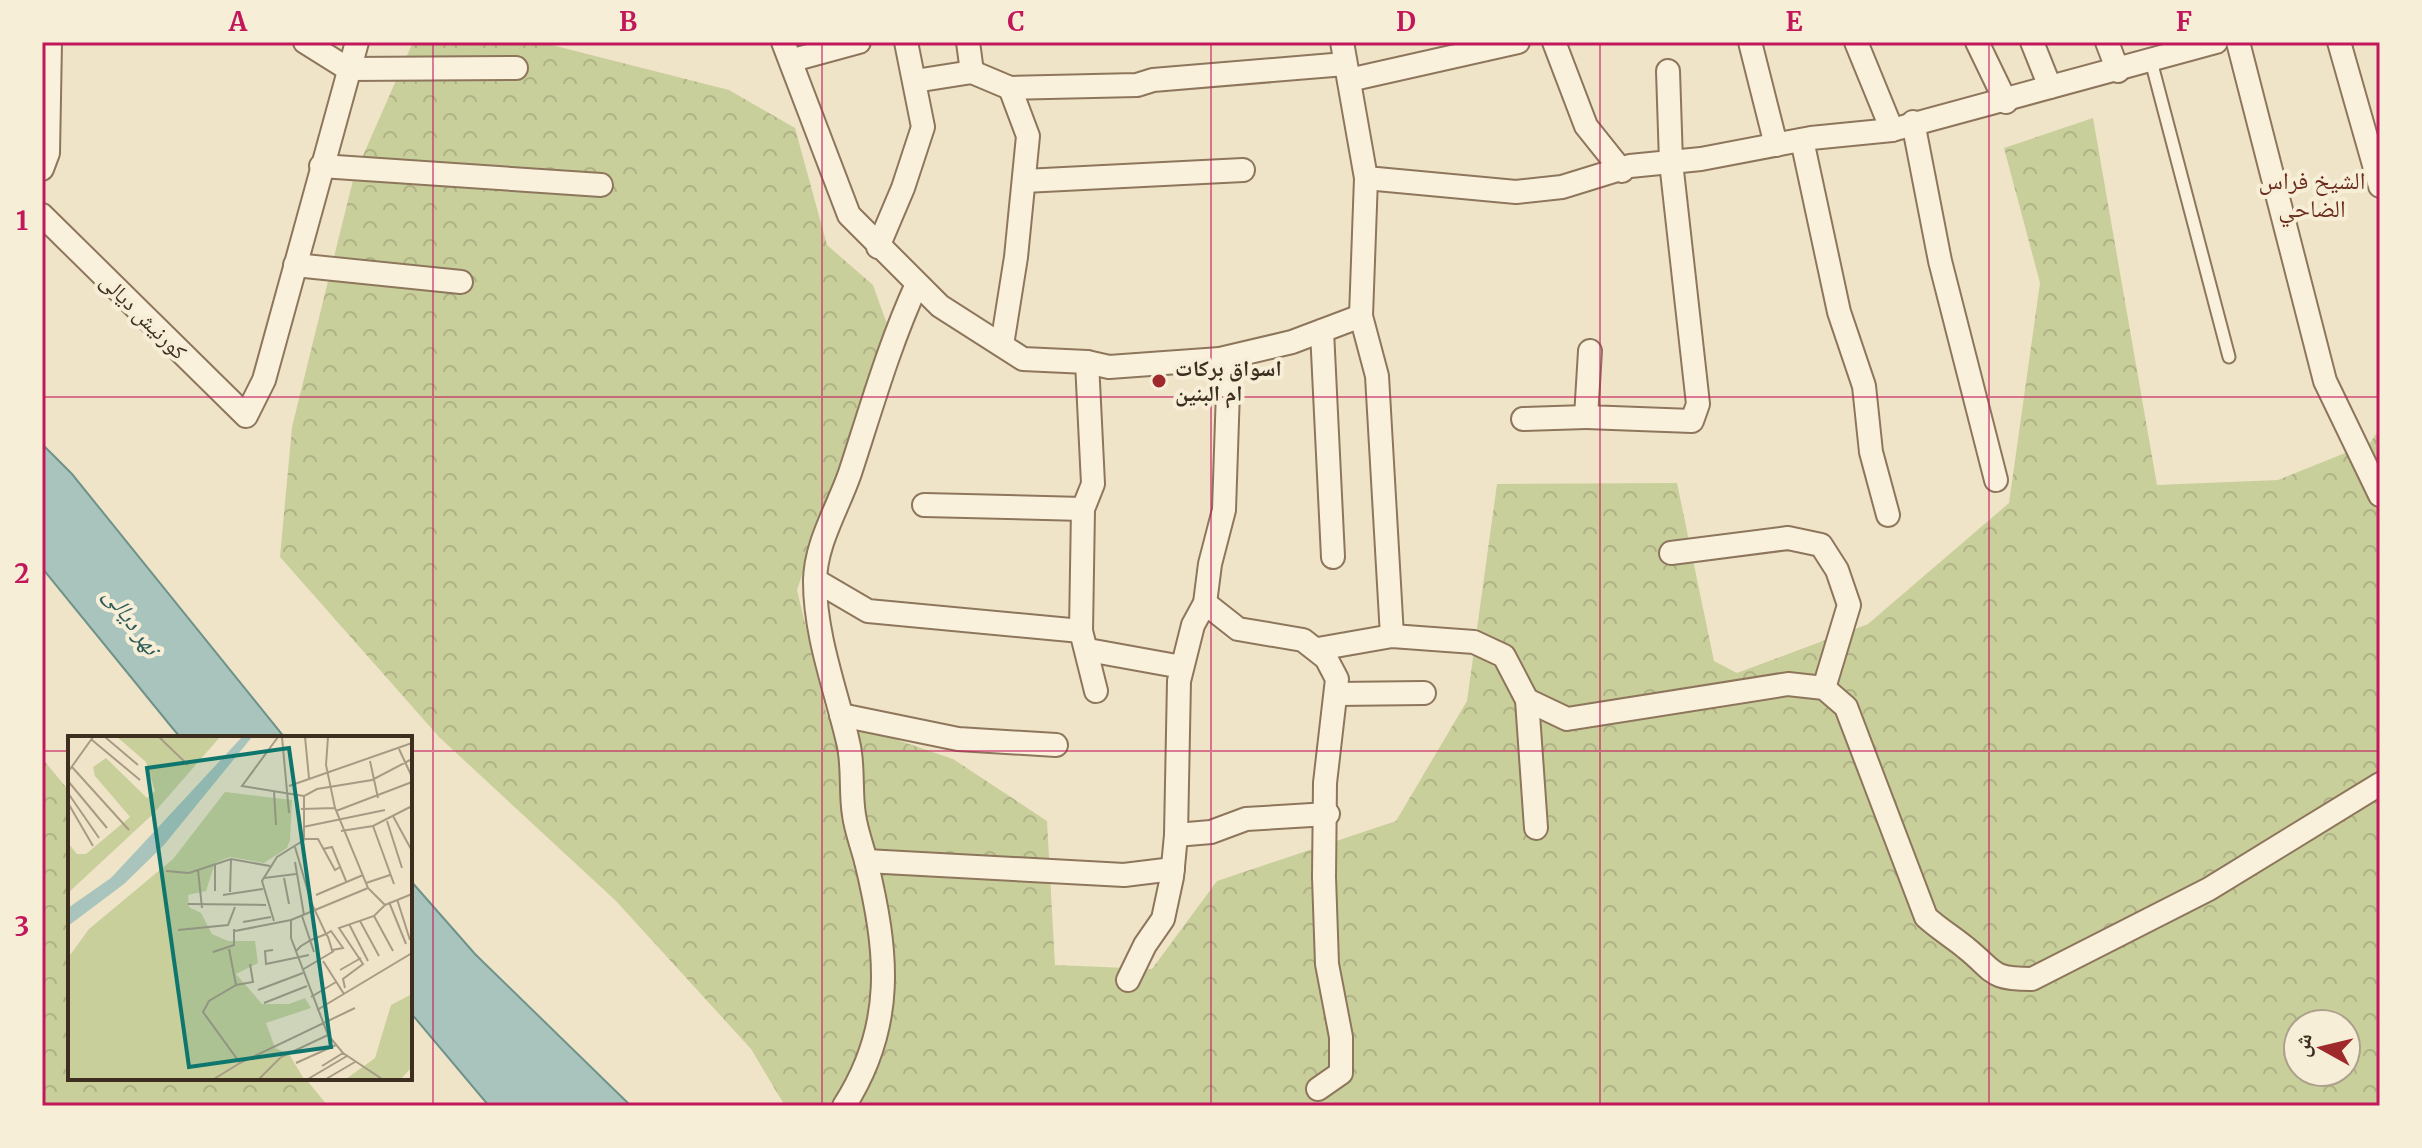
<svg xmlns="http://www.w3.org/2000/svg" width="2422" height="1148" font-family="Merriweather,'Noto Naskh Arabic',serif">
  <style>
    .forest { fill: url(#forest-crowns); fill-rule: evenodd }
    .water { fill: #a9c4bc; stroke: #6f938a; stroke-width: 2 }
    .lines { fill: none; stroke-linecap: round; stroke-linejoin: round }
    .lane-casing { stroke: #8d765c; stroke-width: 15 }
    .street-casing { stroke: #8d765c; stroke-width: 26 }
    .lane { stroke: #faf1dc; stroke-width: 11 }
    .street { stroke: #faf1dc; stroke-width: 22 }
    .grid { fill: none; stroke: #c2185b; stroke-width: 2; stroke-opacity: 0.55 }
    .poi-dot { fill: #9e2a2b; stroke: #f7eed8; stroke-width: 3 }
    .labels { text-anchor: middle; stroke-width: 8; stroke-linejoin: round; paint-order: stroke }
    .street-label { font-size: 22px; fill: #3d2e20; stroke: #f7eed8 }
    .poi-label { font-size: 22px; font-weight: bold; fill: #3d2e20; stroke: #f7eed8; text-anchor: start }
    .neighbourhood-label { font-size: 24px; fill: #6b2e1e; stroke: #f7eed8 }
    .water-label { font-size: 24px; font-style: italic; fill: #2f5d5a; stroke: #f7eed8 }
    .inset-road { fill: none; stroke: #a89b85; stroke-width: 2 }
    .view { fill: #0f766e; fill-opacity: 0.15; stroke: #0f766e; stroke-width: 4 }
    .inset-edge { fill: none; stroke: #3d2e20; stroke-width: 4 }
    .neatline { fill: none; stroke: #c2185b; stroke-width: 3 }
    .grid-label { font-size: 26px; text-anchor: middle; font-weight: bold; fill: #c2185b }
  </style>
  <defs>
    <pattern id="forest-crowns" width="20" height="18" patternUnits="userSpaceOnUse" patternTransform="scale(2)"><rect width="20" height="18" fill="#c9cf9b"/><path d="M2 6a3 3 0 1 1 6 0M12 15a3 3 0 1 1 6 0" fill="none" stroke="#aeb285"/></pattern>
  </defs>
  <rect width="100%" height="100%" fill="#f0e4c8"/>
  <g class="forest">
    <path d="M413,42H540L729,90L795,128L827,245L873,285L887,324L797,590L827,716L953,759L1047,821L1055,965L1152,969L1217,881L1396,821L1467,701L1497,484L1677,483L1714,661L1737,673L1868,624L2009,503L2040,283L2004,148L2093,118L2157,485L2278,480L2370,443L2380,428V1106H785L751,1049L616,901L439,737L280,557L292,427L354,176ZM2298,1024H2346V1072H2298Z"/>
    <path d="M42,758L70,792V1078H305L328,1106H42Z"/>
  </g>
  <g class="water">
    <path d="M42,444L72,474L285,738H181L174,730L42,568Z"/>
    <path d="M410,880L475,954L631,1106H489L410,1012Z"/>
  </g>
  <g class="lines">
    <g class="lane-casing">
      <path id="lane" d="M2151,61L2229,357"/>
    </g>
    <g class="street-casing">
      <g id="street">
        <path d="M305,42L348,69L516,68"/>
        <path d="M783,42L849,215L940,306L1023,359L1087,362L1109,367L1220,359L1292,342L1361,316"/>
        <path d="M968,42L972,72"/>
        <path d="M1342,42L1366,178L1516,192L1562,187L1630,166L1701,159L1811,138L1892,130L2216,42"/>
        <path d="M1554,42L1586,126L1622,171"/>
        <path d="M1750,42L1776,145"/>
        <path d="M1856,42L1892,130"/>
        <path d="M1977,42L2006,102"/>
        <path d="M2032,42L2050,87"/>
        <path d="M2107,42L2118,71"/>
        <path d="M2238,42L2325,381L2380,495"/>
        <path d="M2339,42L2380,186"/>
        <path d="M793,60L859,42"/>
        <path d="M1349,80L1518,42"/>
        <path d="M915,81L972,72L1010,88L1137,85L1153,80L1345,64"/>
        <path d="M1913,122L1940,261L1996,480"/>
        <path d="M1802,140L1839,312L1864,386L1871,452L1888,515"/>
        <path d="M321,166L601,185"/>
        <path d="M42,169L48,153L50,42"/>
        <path d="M1366,178L1361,316L1377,376L1392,636"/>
        <path d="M1024,181L1243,170"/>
        <path d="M42,215L246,416L264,380L357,42"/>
        <path d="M878,247L903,188L923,127L906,42"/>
        <path d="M295,265L461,282"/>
        <path d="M1322,331L1333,557"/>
        <path d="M1002,345L1016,257L1028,136L1010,88"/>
        <path d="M1590,351L1586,417L1692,421L1698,404L1671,162L1668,71"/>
        <path d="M1087,362L1093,484L1083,509L1081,631L1096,691"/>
        <path d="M1523,419L1586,417"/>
        <path d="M924,505L1083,509"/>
        <path d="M1671,553L1788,538L1821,545L1837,570L1849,605L1824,688"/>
        <path d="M815,580L868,611L1081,631"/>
        <path d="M1205,603L1238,629L1303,640L1326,658L1337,679L1325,783L1324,877L1327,964L1341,1037V1073L1318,1089"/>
        <path d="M1318,649L1392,636L1474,642L1504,656L1527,700L1536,828"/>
        <path d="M1088,650L1182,667"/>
        <path d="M1336,694L1424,693"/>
        <path d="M1527,700L1567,719L1788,684L1824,688L1846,707L1926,917C1939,929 1953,937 1966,948C1996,972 1989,979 2032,979L2209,889L2380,784"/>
        <path d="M841,715L958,739L1056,745"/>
        <path d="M1176,835L1211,832L1246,819L1328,814"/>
        <path d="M866,861L1124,875L1173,869"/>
        <path d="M1128,980L1145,945L1163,919L1172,877L1176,835L1179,681L1193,625L1205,603L1210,564L1224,510L1228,391L1220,359"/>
        <path d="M844,1106C896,1025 888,952 866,861C862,846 856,830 854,815C850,791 854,765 848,742C836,690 815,636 815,582C815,544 838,508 850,473C871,409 889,345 917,284"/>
      </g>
    </g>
    <use href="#lane" class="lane"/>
    <use href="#street" class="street"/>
  </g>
  <path class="grid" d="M433,42V1106M822,42V1106M1211,42V1106M1600,42V1106M1989,42V1106M42,397H2380M42,751H70M410,751H2380"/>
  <circle class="poi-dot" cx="1159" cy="381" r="8"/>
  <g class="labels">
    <g class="street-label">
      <text transform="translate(144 316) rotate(45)" y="8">كورنيش ديالى</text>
    </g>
    <g class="poi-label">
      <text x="1175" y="376">اسواق بركات<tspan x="1175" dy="25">ام البنين</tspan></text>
    </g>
    <g class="neighbourhood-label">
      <text x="2312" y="189">الشيخ فراس<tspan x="2312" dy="28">الضاحي</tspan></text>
    </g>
    <g class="water-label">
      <text transform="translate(132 621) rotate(54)" y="8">نهر ديالى</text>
    </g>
  </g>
  <g transform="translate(68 736)">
    <rect width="344" height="344" fill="#f0e4c8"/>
    <path d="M49,1H152L84,79L0,157V107L9,118H18L62,81L27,40L25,31L38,22L79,62L87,55L78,26ZM157,56L224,64L222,104L219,112L196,127L162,121L147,127L138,155L120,159L121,171L133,177L144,198L160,205H187L190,227L168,238L194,268H221L237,262L243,272L198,287L207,312L221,318L236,343H0V222L21,193L105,123ZM344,258V331L333,343H278L307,322L323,269Z" fill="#c9cf9b"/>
    <path d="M174,1H184L96,109L56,148L0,190V172L43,142Z" fill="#a9c4bc"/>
    <path class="inset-road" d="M37,1L70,29M91,1L120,29M210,1L174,50L236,60M214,1L221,77M237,1L241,42M260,1L258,29L267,72L300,152L317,169L344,158M24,4L72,44M331,13L344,41M302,25L310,62M4,31L61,94M0,36L25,1M0,45L39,92M221,50L344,7M206,55L208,89M0,57L31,102M0,67L25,110M233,73L267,72M268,75L344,46M325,80L344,115M319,85L334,132M305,90L326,148M235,91L317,74M273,95L305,90L344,70M237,103H250L267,134L272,131M227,111L243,166L258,198L260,201L264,214L275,212L263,195L258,198L243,204L233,210L228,215M255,113L264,111L278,145M227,126L236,179M147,128V155M130,134L134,172M98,135L121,137L163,123L202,130M196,142L228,138M216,142L221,168M298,147L322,139M300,152L223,184V202L260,299L275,317L314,343M162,156L163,123M155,159L195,153M248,159L295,139M329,163L342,204M321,166L338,208M120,168L198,169M234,180L246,216M306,180L325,215M206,185L194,145L209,121L236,104V60L249,53L304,44L344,23M292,185L311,220M175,186L203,181M281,188L300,225M110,194L160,189L167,171M167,195L223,184M161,213L168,249L141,265L135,276L172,327L287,272M205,214L197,215L198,228L241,219M145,216L166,209V193M255,225L276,258M234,234L266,215M272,234L293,222M168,249L185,246L182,228M277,252L275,243L295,228L271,192L306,180L317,169M190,254L235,237M243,261L268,246M196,267L239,250M249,274L344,217M228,327L268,309M254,330L275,317M146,343L172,327M191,343L213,321L260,299M240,343L279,320M258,343L287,326"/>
    <path class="view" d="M221,12L263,311L121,331L79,32Z"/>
    <rect width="344" height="344" class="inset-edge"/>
  </g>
  <rect width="2422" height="1148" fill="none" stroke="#f7eed8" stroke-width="88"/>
  <g transform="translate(2322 1048) rotate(278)"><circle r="38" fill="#f7eed8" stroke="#ada18e" stroke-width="2"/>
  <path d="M0-6L14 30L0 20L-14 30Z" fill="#9e2a2b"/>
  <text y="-12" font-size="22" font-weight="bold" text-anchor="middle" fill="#3d2e20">ش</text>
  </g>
  <rect x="44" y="44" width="2334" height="1060" class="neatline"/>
  <g class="grid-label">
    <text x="238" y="31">A</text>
    <text x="628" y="31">B</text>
    <text x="1016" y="31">C</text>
    <text x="1406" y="31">D</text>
    <text x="1794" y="31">E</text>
    <text x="2184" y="31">F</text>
    <text x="22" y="230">1</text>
    <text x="22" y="583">2</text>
    <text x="22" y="936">3</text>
  </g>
</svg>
